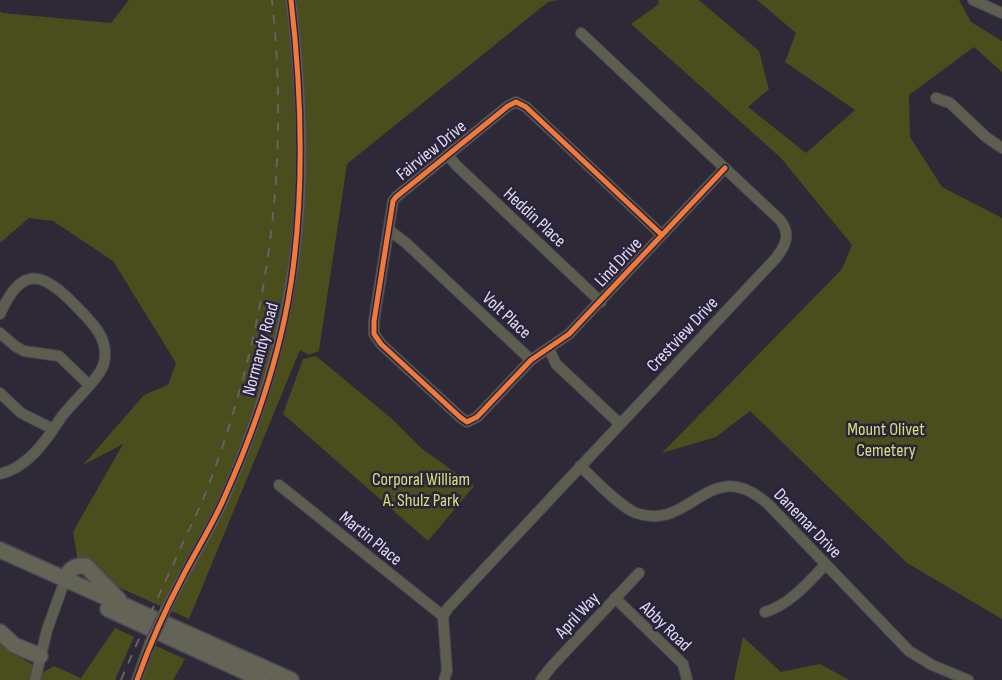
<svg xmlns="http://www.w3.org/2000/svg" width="1002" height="680" font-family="'Sofia Sans Condensed',sans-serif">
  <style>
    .green { fill: #4a4e1c }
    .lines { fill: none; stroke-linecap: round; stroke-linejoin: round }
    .minor-casing { stroke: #4a4653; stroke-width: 12 }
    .highway-casing { stroke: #4a4653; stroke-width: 18 }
    .minor { stroke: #5d5e50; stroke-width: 10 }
    .highway { stroke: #636456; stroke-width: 15 }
    .rail { stroke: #646464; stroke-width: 2; stroke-dasharray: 9 9; stroke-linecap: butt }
    .minor-bridge-casing { stroke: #4a4653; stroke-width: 12; stroke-linecap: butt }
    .minor-bridge { stroke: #5d5e50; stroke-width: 10 }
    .cycleway-casing { stroke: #2a233d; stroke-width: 8 }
    .cycleway { stroke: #f17a3a; stroke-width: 5 }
    .labels { text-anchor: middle; stroke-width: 5; stroke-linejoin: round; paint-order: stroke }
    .street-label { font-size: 18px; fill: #e0dcee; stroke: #2a233d }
    .park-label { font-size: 18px; fill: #d4e072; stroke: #2a233d }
  </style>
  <rect width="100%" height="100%" fill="#2d2937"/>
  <g class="green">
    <path d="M129,0H559L548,2L347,164L319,351L309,355L300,350L189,619L85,572L78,562L73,532L123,444L83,465L144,395L168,385L176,363L113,261L53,221L29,218L0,243V11L2,13L111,23Z"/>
    <path d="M658,0H699L759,51L769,89L748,107L806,153L855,110L785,62L796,33L757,0H959L971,22L1002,41V72L974,47L909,95L910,137L942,187L1002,218V619L907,563L750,411L716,437L662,453L842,269L852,245L781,158L631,24L659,4Z"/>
    <path d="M316,356L391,418L421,448L474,486L428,541L283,414L303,359Z"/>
    <path d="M115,628L134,637L115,680H0V630L12,652L44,672L54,666L81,678Z"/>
    <path d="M743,637L781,672L820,664L849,680H734Z"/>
    <path d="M154,645L185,659L173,680H139Z"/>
  </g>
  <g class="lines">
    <g class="minor-casing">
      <g id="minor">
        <path d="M973,0L1002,13"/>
        <path d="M936,98L950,103L986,137L1002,148"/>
        <path d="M448,155L456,165L601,302"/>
        <path d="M389,230L406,243L531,360"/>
        <path d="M662,235L526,107L516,102L508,106L396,197L393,201L374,321V334L381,344L460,417L467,422L477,417L531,360L569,334L725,168"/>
        <path d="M0,314C20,269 39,269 72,302C89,320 110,336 104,363C100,379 71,403 60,419C46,441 27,468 0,474"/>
        <path d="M0,333L15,346L24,351L59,356L89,385"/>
        <path d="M549,349L556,364L620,424"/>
        <path d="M0,393L21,413L53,429"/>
        <path d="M580,466C594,479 620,507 636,513C692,533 709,451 769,505L909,651L932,665L968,680"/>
        <path d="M279,485L443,616"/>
        <path d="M615,598L683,664L687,680"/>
        <path d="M166,609C185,570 209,534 226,495C255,428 278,358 290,286C307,192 302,95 291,0"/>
        <path d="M765,612C789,605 808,583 825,565"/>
        <path d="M35,680L47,630L65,580"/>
        <path d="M137,680L150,643"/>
        <path d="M444,680L447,671L443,616L448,608L776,258C786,245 791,234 780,220L581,33"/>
        <path d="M541,680L551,667L639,573"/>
      </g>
    </g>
    <g class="highway-casing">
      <g id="highway">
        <path d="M0,550L291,680"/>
        <path d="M65,580C69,569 75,565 86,566L119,600"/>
        <path d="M108,609L263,680"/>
        <path d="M0,632L14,645L40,656"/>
      </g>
    </g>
    <use href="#minor" class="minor"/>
    <use href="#highway" class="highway"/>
    <path class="rail" d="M121,680C139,638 158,597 177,556C187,533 199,510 208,487C268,328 290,169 272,0"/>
    <g class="minor-bridge-casing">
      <path id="minor-bridge" d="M150,643L166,609"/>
    </g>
    <use href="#minor-bridge" class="minor-bridge"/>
    <g class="cycleway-casing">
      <g id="cycleway">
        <path d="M662,235L526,107L516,102L508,106L396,197L393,201L374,321V334L381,344L460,417L467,422L477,417L531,360L569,334L725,168"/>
        <path d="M137,680C150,644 165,610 183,576C197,549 213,524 225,496C255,429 280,356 291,283C305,189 302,95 291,0"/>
      </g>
    </g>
    <use href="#cycleway" class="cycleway"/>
  </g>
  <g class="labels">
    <g class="street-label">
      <text transform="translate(431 150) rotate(-39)" y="6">Fairview Drive</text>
      <text transform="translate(535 217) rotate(43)" y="6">Heddin Place</text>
      <text transform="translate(618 262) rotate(-47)" y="6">Lind Drive</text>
      <text transform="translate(507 315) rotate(43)" y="6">Volt Place</text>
      <text transform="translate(682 334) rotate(-47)" y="6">Crestview Drive</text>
      <text transform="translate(260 349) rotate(-75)" y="6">Normandy Road</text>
      <text transform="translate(808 523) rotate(46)" y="6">Danemar Drive</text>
      <text transform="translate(371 538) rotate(39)" y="6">Martin Place</text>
      <text transform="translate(577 615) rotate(-47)" y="6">April Way</text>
      <text transform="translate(666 626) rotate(44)" y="6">Abby Road</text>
    </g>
    <g class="park-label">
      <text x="886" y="435">Mount Olivet<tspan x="886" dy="21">Cemetery</tspan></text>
      <text x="421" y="485">Corporal William<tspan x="421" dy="21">A. Shulz Park</tspan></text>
    </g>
  </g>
</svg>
